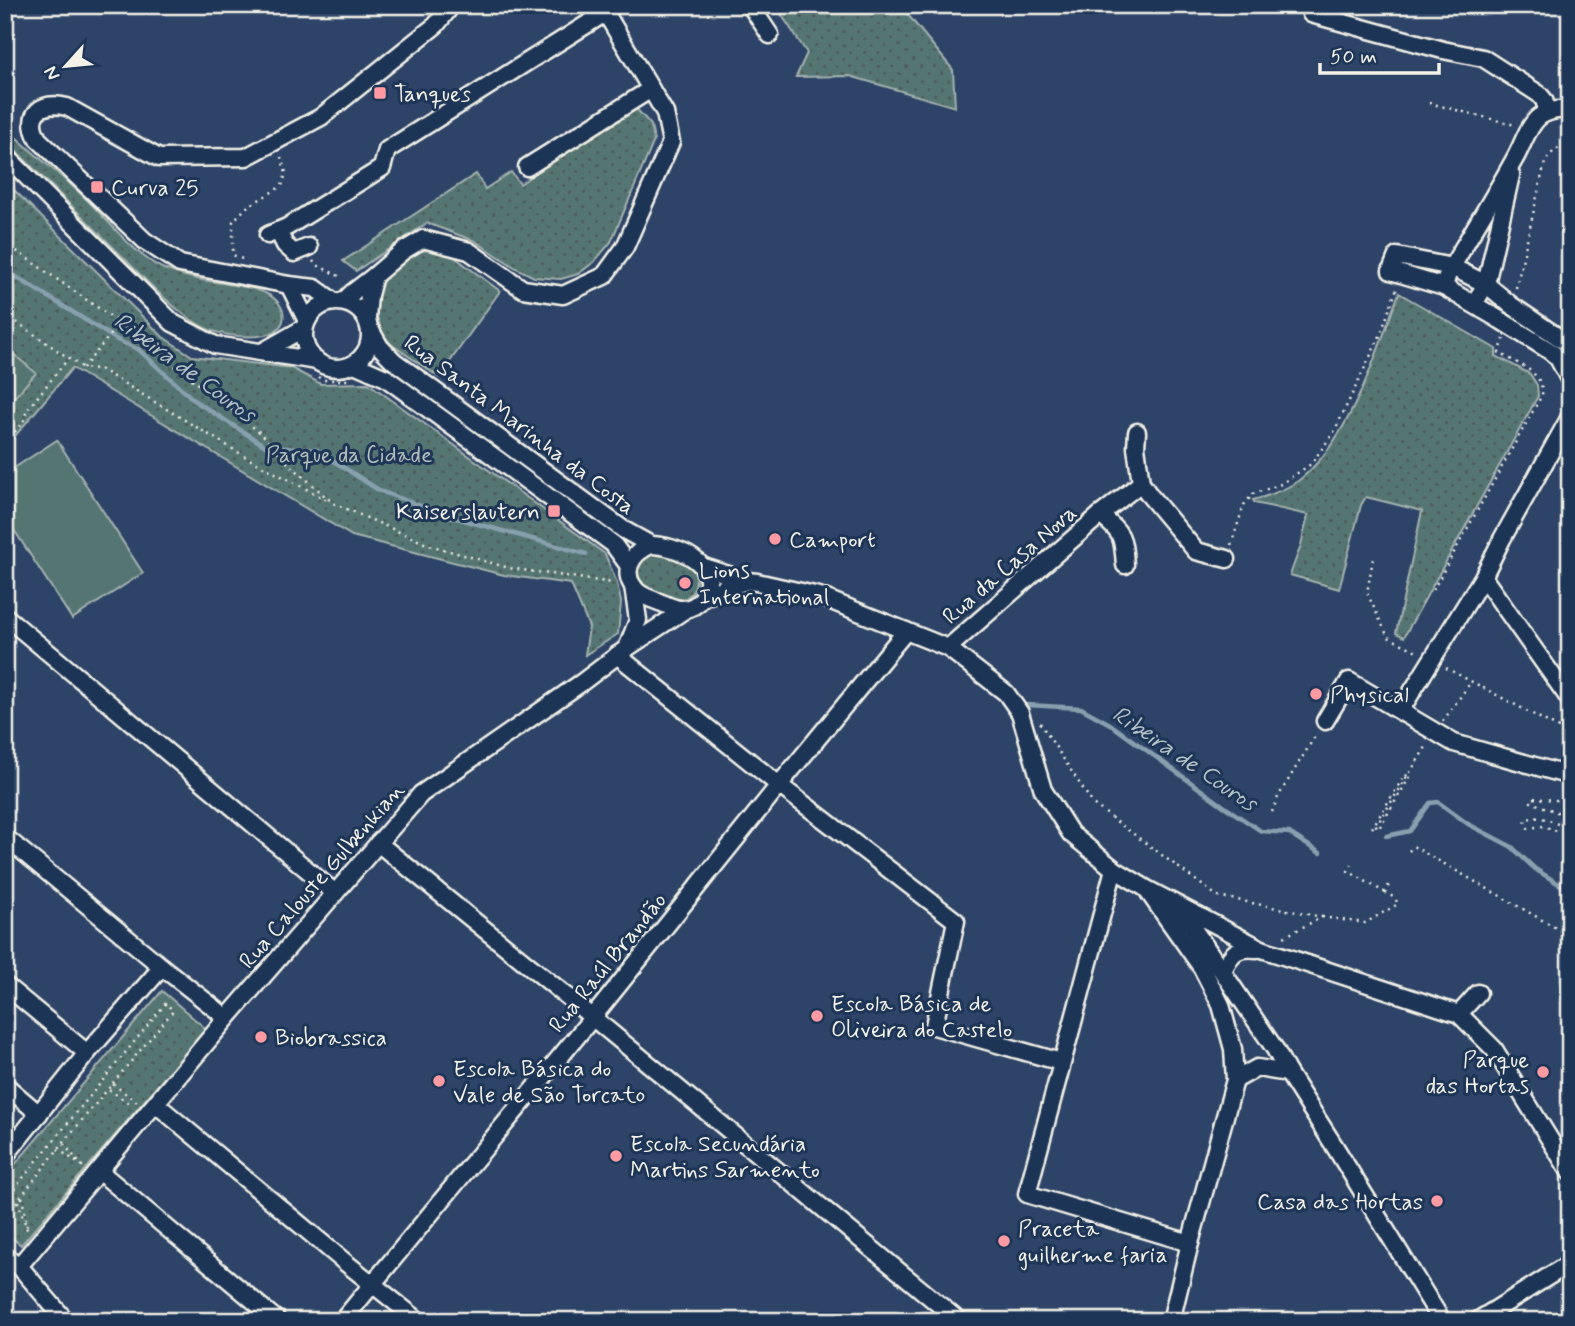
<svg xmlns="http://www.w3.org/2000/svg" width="1575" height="1326" font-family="Mynerve,sans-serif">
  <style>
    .green { fill: url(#green-dots); stroke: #a4b2ae; stroke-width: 2 }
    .pitch { fill: #547473; stroke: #a4b2ae; stroke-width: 2 }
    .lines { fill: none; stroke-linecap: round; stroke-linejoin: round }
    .stream { stroke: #88a0ae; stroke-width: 4.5 }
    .minor-casing { stroke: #f4f1e8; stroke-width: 21 }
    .path { stroke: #f4f1e8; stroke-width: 2.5; stroke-dasharray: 2 5; stroke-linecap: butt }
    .minor { stroke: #1d3557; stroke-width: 16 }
    .poi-dot { fill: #ff9aa2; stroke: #1d3557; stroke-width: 2.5 }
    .labels { text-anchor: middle; stroke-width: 6; stroke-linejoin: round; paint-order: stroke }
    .poi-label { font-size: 23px; fill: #f4f1e8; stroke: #1d3557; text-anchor: start }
    .street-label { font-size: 23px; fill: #f4f1e8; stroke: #1d3557 }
    .park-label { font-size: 23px; fill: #b4bfb9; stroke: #1d3557 }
    .water-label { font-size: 24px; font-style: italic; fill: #b5c2c6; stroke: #1d3557 }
  </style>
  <defs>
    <pattern id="green-dots" width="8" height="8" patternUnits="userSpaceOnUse" patternTransform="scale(1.75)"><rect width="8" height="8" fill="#547473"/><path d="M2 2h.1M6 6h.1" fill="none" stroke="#4e5c5a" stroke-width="1.8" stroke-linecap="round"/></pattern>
  </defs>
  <rect width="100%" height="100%" fill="#2d4468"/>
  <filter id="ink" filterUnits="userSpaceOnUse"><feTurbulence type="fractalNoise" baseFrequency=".0143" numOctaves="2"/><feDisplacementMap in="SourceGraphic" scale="14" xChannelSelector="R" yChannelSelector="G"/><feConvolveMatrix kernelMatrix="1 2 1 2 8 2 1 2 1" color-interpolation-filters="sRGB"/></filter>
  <g filter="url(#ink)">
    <g class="green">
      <path d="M775,5H900L953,70L955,107L850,76L796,77L807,53Z"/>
      <path d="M633,105L651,125L654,141L611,242L594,262L578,274L561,279L534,277L516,268L475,241L427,223L356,271L343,261L476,174L485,189L511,172L520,184Z"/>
      <path d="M5,127C31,152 59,173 85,198C107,219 136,257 164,269C180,275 198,280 215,282C232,285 251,286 267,294C288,304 291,329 265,335C245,339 215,335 198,324C170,307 142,276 119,253C81,215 43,178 5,140Z"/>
      <path d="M5,181L163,337L192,356L291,368L321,384L368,383L605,554L617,583L621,602L618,634L585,655L589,627L571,584L504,575L352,536L72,368L5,448Z"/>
      <path d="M428,250L449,253L500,291L439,377L391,344L384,336L375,312V302L379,287L386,274L413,252Z"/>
      <path d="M1399,293L1496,349V356L1530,374L1537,385L1538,396L1404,637L1396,633L1422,511L1366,497L1361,505L1339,589L1290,575L1301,545L1308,515L1255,503L1253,500C1268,496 1285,490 1298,481C1351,440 1376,353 1399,293Z"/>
      <path d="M650,554C659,554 685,559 691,566C703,580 692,603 673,601C665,600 656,593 648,589C637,583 634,574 639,562Z"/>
      <path d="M162,991L206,1029L21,1245L5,1232V1176Z"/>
    </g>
    <g class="pitch">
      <path d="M5,347L36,373L14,398L5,391Z"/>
      <path d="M57,440L143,573L72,619L5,516V474Z"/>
    </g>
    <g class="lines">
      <g class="stream">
        <path d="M5,270L119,341L138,349L195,401L267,447L317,450L380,491L449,516L586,554"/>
        <path d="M1027,705L1081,708L1110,724L1225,807L1261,831L1289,833L1320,853"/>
        <path d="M1386,836L1410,831L1430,803L1438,802L1468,824L1512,847L1535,869L1567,889L1570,888"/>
      </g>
      <g class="minor-casing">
        <g id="minor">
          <path d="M750,5L770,35"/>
          <path d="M1311,14L1443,50L1483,58L1539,94L1544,100L1548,112"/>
          <path d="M1570,110C1559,109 1548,110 1539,117C1527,127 1522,147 1514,160C1493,198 1470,236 1448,273L1444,287L1500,320L1550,351L1558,358L1570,381"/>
          <path d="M5,155L173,323L215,345L317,361"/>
          <path d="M527,167L651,89"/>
          <path d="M278,231L285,245L294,253L309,247"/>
          <path d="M268,235L287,227L382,168L387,150L605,13"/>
          <path d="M289,285L307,321"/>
          <path d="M1444,287L1391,271L1397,256L1452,267L1486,284L1511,305L1570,345"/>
          <path d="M333,301L315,288L289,285L180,264L145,241L38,139C24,113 42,101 67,107L159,158L246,157L321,117L436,25L448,10V5"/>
          <circle cx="337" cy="335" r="33"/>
          <path d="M343,302L353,292L374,276L403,251L423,239L469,251L523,289L563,295L604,276L625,247L671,142L665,113L601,5"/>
          <path d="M1474,304L1486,284L1511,175"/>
          <path d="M367,318L369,295L374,276"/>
          <path d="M371,331L380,347L394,361L624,530L651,545"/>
          <path d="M262,352L304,328"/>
          <path d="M354,364L386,378L613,544L629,566"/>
          <path d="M1141,483L1150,496L1196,551L1227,559"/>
          <path d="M1100,515L1141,483L1136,447L1137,432"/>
          <path d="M651,545C674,545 721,563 705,594C701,601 696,606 689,608C679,611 671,607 662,603C654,600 644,597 638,592C619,574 631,553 651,545Z"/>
          <path d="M704,567L747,581L757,582L819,596L948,648L1006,693L1020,713L1043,790L1071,834L1114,869L1147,889L1262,949L1459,1014L1494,1049L1570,1172"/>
          <path d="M1483,577L1570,700"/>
          <path d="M703,598L726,587L747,581"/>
          <path d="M5,616L335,893"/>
          <path d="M627,648L638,620L633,586"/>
          <path d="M948,648L1100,515C1123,533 1123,537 1125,565"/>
          <path d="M617,655L779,785L956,921L934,1026L1061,1062"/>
          <path d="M1400,711L1483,577L1502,539L1570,417"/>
          <path d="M1325,721L1349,681L1454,743L1570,776"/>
          <path d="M5,837L162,967L227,1018"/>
          <path d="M378,843L574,1002L959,1321"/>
          <path d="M1114,869L1027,1194L1190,1243"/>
          <path d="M1149,893L1202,968L1221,1005L1233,1049L1235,1080L1190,1243L1171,1321"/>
          <path d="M1176,913L1190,924L1275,1049L1288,1073L1335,1147L1442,1321"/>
          <path d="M1223,971C1232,952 1236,947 1257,949"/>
          <path d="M5,985L87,1053"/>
          <path d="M1459,1014L1478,993"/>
          <path d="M1235,1080L1257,1068L1288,1073"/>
          <path d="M5,1085L39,1114"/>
          <path d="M156,1104L346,1263L419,1321"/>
          <path d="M5,1156L87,1053L162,967"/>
          <path d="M99,1171L278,1321"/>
          <path d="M5,1256L19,1266L66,1321"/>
          <path d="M19,1266L227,1018L421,794L581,683L627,648L686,609"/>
          <path d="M342,1321L593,1017L779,785L906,631"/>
          <path d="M1477,1321L1570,1263"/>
        </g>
      </g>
      <g class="path">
        <path d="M1429,103L1515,125"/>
        <path d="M5,243L120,323L262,434L287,462L333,503L429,545L509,568L613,583"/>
        <path d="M242,259L233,255V221L247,207L282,186L286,173L281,157"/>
        <path d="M313,261L315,264L343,278"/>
        <path d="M1516,288L1545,162C1551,153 1558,145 1570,146"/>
        <path d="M5,314L83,368L100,369L251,460L327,500"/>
        <path d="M83,368L120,323"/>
        <path d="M318,377L323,380H349"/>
        <path d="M5,442L23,423L27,410L68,359"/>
        <path d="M1231,545L1244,505L1253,494L1281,484L1311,464L1334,432L1380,336L1397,288"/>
        <path d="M1373,559L1367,593L1388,637L1419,652"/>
        <path d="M1433,590L1542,395C1545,372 1516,363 1499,353L1504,339"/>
        <path d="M1446,668L1570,734"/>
        <path d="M1443,721L1471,682"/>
        <path d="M1040,723L1093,804L1217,896L1322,917L1282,938"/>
        <path d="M1565,760L1570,747"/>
        <path d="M1410,777L1379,828L1376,826L1428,744"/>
        <path d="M1570,805L1556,800L1532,798L1531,802L1557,812L1570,823"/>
        <path d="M1272,812L1278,797L1317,733"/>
        <path d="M1372,828L1405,775L1408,776"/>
        <path d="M1570,831C1556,823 1541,813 1525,820L1528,828L1544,826L1561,833L1570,846"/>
        <path d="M1409,851L1413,846L1570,936"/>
        <path d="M1352,864L1348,871L1384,892L1389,885"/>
        <path d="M1322,917L1365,923L1398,904L1395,898L1384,892"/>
        <path d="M113,1084L137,1102"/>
        <path d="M109,1090L132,1105"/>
        <path d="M58,1149L82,1166L63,1143"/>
        <path d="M22,1197L28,1231"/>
        <path d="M5,1200L166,1003L173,1011L63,1143L5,1217"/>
        <path d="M18,1201L27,1230"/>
      </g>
      <use href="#minor" class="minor"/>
    </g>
  </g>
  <g class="poi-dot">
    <rect x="373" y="86" width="14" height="14" rx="3.5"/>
    <rect x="90" y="180" width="14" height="14" rx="3.5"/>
    <rect x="547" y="504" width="14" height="14" rx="3.5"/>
    <circle cx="775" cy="539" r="7"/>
    <circle cx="685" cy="583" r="7"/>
    <circle cx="1316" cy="694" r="7"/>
    <circle cx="817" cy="1016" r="7"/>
    <circle cx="261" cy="1037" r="7"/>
    <circle cx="1543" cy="1072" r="7"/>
    <circle cx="439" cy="1081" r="7"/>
    <circle cx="616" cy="1156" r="7"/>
    <circle cx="1437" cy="1201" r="7"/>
    <circle cx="1004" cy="1241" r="7"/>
  </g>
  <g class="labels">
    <g class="poi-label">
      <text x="394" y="101">Tanques</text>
      <text x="111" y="195">Curva 25</text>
      <text x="540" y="519" text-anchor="end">Kaiserslautern</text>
      <text x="789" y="547">Camport</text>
      <text x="699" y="578">Lions<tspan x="699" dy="26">International</tspan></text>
      <text x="1330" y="702">Physical</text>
      <text x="831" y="1011">Escola Básica de<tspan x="831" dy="26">Oliveira do Castelo</tspan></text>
      <text x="275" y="1045">Biobrassica</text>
      <text x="1529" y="1067" text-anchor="end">Parque<tspan x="1529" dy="26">das Hortas</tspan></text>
      <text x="453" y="1076">Escola Básica do<tspan x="453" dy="26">Vale de São Torcato</tspan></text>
      <text x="630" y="1151">Escola Secundária<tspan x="630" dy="26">Martins Sarmento</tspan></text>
      <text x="1423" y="1209" text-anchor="end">Casa das Hortas</text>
      <text x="1018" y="1236">Praceta<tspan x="1018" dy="26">guilherme faria</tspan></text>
    </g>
    <g class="street-label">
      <text transform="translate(520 424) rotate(37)" y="8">Rua Santa Marinha da Costa</text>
      <text transform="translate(1009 564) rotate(-41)" y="8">Rua da Casa Nova</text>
      <text transform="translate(321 875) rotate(-49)" y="8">Rua Calouste Gulbenkian</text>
      <text transform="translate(607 962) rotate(-51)" y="8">Rua Raúl Brandão</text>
    </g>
    <g class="park-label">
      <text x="349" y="462">Parque da Cidade</text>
    </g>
    <g class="water-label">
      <text transform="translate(185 367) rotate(36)" y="8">Ribeira de Couros</text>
      <text transform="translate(1185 758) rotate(34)" y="8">Ribeira de Couros</text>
    </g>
  </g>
  <rect width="1575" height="1326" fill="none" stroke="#1d3557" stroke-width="28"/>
  <rect x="14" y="14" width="1547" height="1298" fill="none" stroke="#f4f1e8" stroke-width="2.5" filter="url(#ink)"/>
  <g transform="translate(66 66) rotate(243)" stroke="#1d3557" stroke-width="5" paint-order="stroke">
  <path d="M0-5L12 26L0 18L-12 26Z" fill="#f4f1e8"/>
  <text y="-10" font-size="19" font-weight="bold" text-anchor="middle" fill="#f4f1e8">N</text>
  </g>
  <path d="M1320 63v10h119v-10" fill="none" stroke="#f4f1e8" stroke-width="3.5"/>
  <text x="1330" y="63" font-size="21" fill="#f4f1e8" stroke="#1d3557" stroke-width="5" paint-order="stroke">50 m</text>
</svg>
